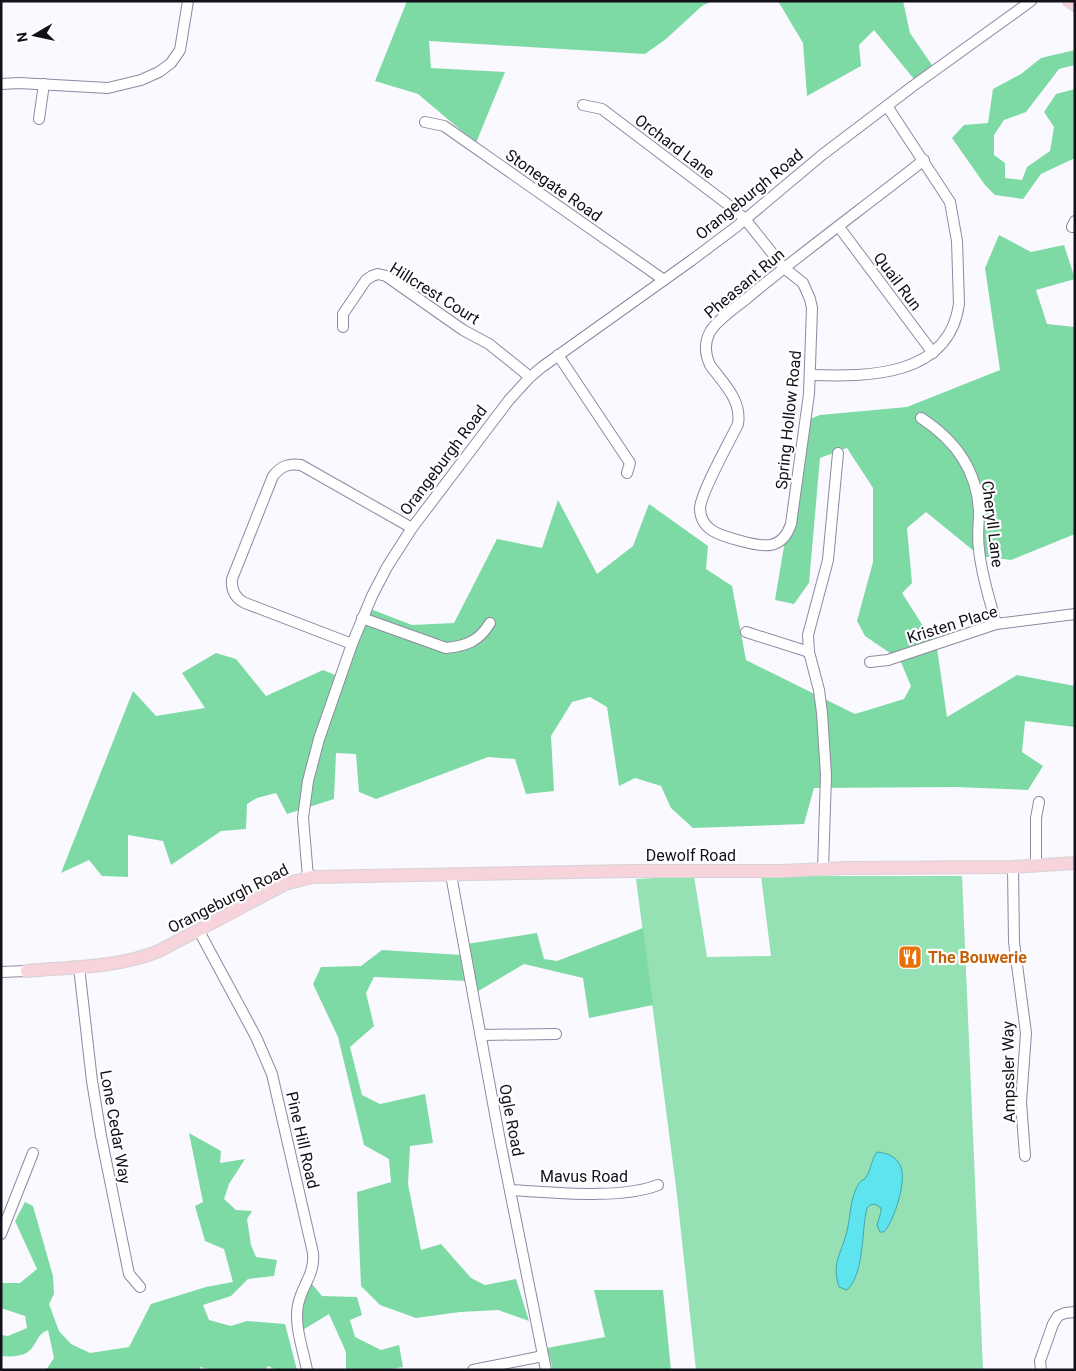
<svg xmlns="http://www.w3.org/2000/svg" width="1076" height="1371" font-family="Roboto,sans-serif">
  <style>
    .green { fill: #95e1b3 }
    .forest { fill: #7edaa4 }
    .water { fill: #5de4ee; stroke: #47a4ae }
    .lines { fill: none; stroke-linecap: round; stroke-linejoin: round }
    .minor-casing { stroke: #8f88a2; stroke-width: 12 }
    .major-casing { stroke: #d5d4d6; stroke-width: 14 }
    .minor { stroke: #fff; stroke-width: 10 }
    .major { stroke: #f7d3dc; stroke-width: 12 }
    .labels { text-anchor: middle; stroke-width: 4.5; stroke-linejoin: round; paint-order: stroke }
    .street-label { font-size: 16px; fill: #131019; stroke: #fff }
    .food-label { font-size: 16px; font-weight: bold; fill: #c56008; stroke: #fff; text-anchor: start }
  </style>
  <rect width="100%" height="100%" fill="#faf9ff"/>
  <path class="green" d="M694,876L707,957L771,956L761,876H962L983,1370H696L677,1195L636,879Z"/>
  <g class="forest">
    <path d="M407,1H712L702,6L666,39L645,54L429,41L431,68L505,72L476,143L418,94L375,81Z"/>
    <path d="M778,1H903L910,33L936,71L918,84L874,30L859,45L861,66L807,96L803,43Z"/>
    <path d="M1075,50V65L1059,69L1026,112L1004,120L994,135V155L1005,163V178L1022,180L1027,167L1050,151L1054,127L1044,112L1056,94L1075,89V158L1041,174L1023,199L995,195L985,185L952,138L964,125L988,123L993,89L1021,74L1041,58Z"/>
    <path d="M999,235L1031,252L1064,245L1075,279L1036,290L1047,324L1075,327V534L1011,560L980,556L926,512L907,528L912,583L902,593L937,648L947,717L1017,675L1075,686V727L1025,721L1022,752L1043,766L1028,790L956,787L814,788L804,824L693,828L671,808L661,786L635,778L619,786L607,707L590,697L572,702L551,736L554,791L526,794L515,759L488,757L376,799L359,792L356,754L336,753L334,799L287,814L276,793L257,798L247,804L246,829L221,831L171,865L163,841L128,835V877L102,876L89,860L61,873L133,691L156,716L205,708L182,673L216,653L236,659L266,696L323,670L340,677L368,608L412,625L454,623L497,539L542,548L558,500L597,574L633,546L649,504L708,546L706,569L732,586L746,660L855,714L904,699L911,686L900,660L865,636L857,621L873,562V488L847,448L820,458L809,583L794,604L775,600L805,421L820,415L907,407L1000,370L985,268Z"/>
    <path d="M643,928L653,1005L589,1018L583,978L524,964L470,996L468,981L374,977L366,993L374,1026L350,1047L362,1095L380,1104L425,1094L433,1143L410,1146L408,1184L421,1250L441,1244L471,1278L485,1285L516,1279L529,1321L498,1310L460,1312L416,1318L380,1305L361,1286L357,1192L391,1182L389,1159L364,1145L338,1037L313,984L321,967L361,966L382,950L462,955L460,945L537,933L544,959L557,961Z"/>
    <path d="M189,1133L221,1151L220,1163L245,1159L229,1184L224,1199L236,1210L252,1211L247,1219L251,1245L256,1257L277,1260L274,1276L248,1279L231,1296L203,1305L209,1320L231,1326L247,1321L285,1324L297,1370H276L268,1366L265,1370H213L200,1367L199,1370H46L54,1358L48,1330C37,1335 39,1339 32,1348C25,1357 12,1357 1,1356V1335L8,1336L27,1328L25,1316L1,1308V1283H20L37,1269L15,1221L25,1202L33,1206L53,1276L54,1294L49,1304L59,1331L71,1344L90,1353L129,1347L151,1304L206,1287L233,1282L224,1249L205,1241L195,1206L203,1202Z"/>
    <path d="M312,1284L322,1296L357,1297L362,1315L350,1320L355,1337L381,1350L399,1345L403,1367L385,1370H346V1352L329,1314L301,1331V1301Z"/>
    <path d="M594,1290H663L671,1370H553L547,1348L605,1337Z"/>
  </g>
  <path class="water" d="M877,1152C886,1153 896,1156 900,1165C908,1179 894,1221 884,1232H880L877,1225L881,1212V1208L875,1204L870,1205L867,1208C861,1232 865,1272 847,1290L839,1287C831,1262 842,1253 847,1231C851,1215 850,1195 860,1182C862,1180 864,1180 866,1177C871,1170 871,1160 877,1152Z"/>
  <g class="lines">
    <g class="minor-casing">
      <g id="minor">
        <path d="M1,84L19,83L108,88L141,80L159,72L171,63L180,50L188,1"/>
        <path d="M583,105L602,109L726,203L745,219L784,268L803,283L810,299L812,308L809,394L791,524C782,551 763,547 741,541C722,536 700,531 700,508C701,492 730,441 738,424C742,400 723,383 710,365C705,354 704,343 710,332C717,319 740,305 752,294C808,248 867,205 924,160"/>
        <path d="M39,119L44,84"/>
        <path d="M425,122L444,126L664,280"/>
        <path d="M839,227L933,353"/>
        <path d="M1072,227L1075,221"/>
        <path d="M343,327V314L366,280L372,276L378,274L386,276L463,330L489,344L530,377"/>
        <path d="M558,355L630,463L627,473"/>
        <path d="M810,375C868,377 949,377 959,304L957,241L950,202L887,106"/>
        <path d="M921,418C955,440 977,469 979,511C979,524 977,536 979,549C981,574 990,600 996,624"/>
        <path d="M362,618L446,648C467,646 479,641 490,623"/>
        <path d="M746,632L809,652"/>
        <path d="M352,644L245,603C235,598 231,590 232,579L273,476C281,466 289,463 301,465L412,528"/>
        <path d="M870,662L888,660L996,624L1075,614"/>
        <path d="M1036,866V818L1039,802"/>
        <path d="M1013,867L1014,942L1026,1033L1021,1102L1025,1156"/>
        <path d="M823,869L826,775L822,713L819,690L809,652L808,635L828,560L838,453"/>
        <path d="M451,875L500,1141L546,1370"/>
        <path d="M308,877L303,818L308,781L319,739L352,644L372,596L387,567L412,528L509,400L530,377L542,367L692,260L736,227L822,155L913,86L1031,1"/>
        <path d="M199,931L256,1037L272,1074L313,1253C315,1275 302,1285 298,1305C294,1326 303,1349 307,1370"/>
        <path d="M79,967L92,1081L101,1136L129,1274L140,1287"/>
        <path d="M1,972L27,971"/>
        <path d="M481,1035L556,1034"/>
        <path d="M510,1190C552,1192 620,1200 658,1185"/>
        <path d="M1,1234L33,1153"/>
        <path d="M473,1370L543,1356"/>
        <path d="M1041,1370L1040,1361L1053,1324L1058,1316L1065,1313L1075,1312"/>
      </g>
    </g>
    <g class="major-casing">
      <g id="major">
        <path d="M1069,1L1075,5"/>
        <path d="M27,971C71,967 117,968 159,951L285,884L312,877L630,871H781L846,868L1013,867L1075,863"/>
      </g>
    </g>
    <use href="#minor" class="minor"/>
    <use href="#major" class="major"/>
  </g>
  <defs>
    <g id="restaurant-square" transform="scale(1.25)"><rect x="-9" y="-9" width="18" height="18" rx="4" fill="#e8710a" stroke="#fff"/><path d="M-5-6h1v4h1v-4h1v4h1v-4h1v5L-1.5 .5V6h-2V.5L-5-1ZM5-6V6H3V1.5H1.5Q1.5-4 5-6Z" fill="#fff"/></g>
  </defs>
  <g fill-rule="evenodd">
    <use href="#restaurant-square" x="910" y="957"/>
  </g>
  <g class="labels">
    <g class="street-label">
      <text transform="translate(675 146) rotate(37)" y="6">Orchard Lane</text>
      <text transform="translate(554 185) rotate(35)" y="6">Stonegate Road</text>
      <text transform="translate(749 194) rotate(-39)" y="6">Orangeburgh Road</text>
      <text transform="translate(898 281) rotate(53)" y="6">Quail Run</text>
      <text transform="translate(744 283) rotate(-40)" y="6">Pheasant Run</text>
      <text transform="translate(435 293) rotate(32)" y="6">Hillcrest Court</text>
      <text transform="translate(788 420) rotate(-84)" y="6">Spring Hollow Road</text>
      <text transform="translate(443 460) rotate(-53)" y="6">Orangeburgh Road</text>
      <text transform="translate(993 524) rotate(83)" y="6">Cheryll Lane</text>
      <text transform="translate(952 624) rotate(-17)" y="6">Kristen Place</text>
      <text x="691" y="861">Dewolf Road</text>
      <text transform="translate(228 898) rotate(-27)" y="6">Orangeburgh Road</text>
      <text transform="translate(1008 1072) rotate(-91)" y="6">Ampssler Way</text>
      <text transform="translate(512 1120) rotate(79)" y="6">Ogle Road</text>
      <text transform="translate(116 1127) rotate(80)" y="6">Lone Cedar Way</text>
      <text transform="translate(303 1140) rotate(77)" y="6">Pine Hill Road</text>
      <text x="584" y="1182">Mavus Road</text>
    </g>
    <g class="food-label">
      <text x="928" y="963">The Bouwerie</text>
    </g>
  </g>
  <rect width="1076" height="1371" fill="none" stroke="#131019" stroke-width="5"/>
  <g transform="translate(35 35) rotate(261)" stroke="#ffffff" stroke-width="4" paint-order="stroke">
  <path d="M0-4L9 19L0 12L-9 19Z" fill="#131019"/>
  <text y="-8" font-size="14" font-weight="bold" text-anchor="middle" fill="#131019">N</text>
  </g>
</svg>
